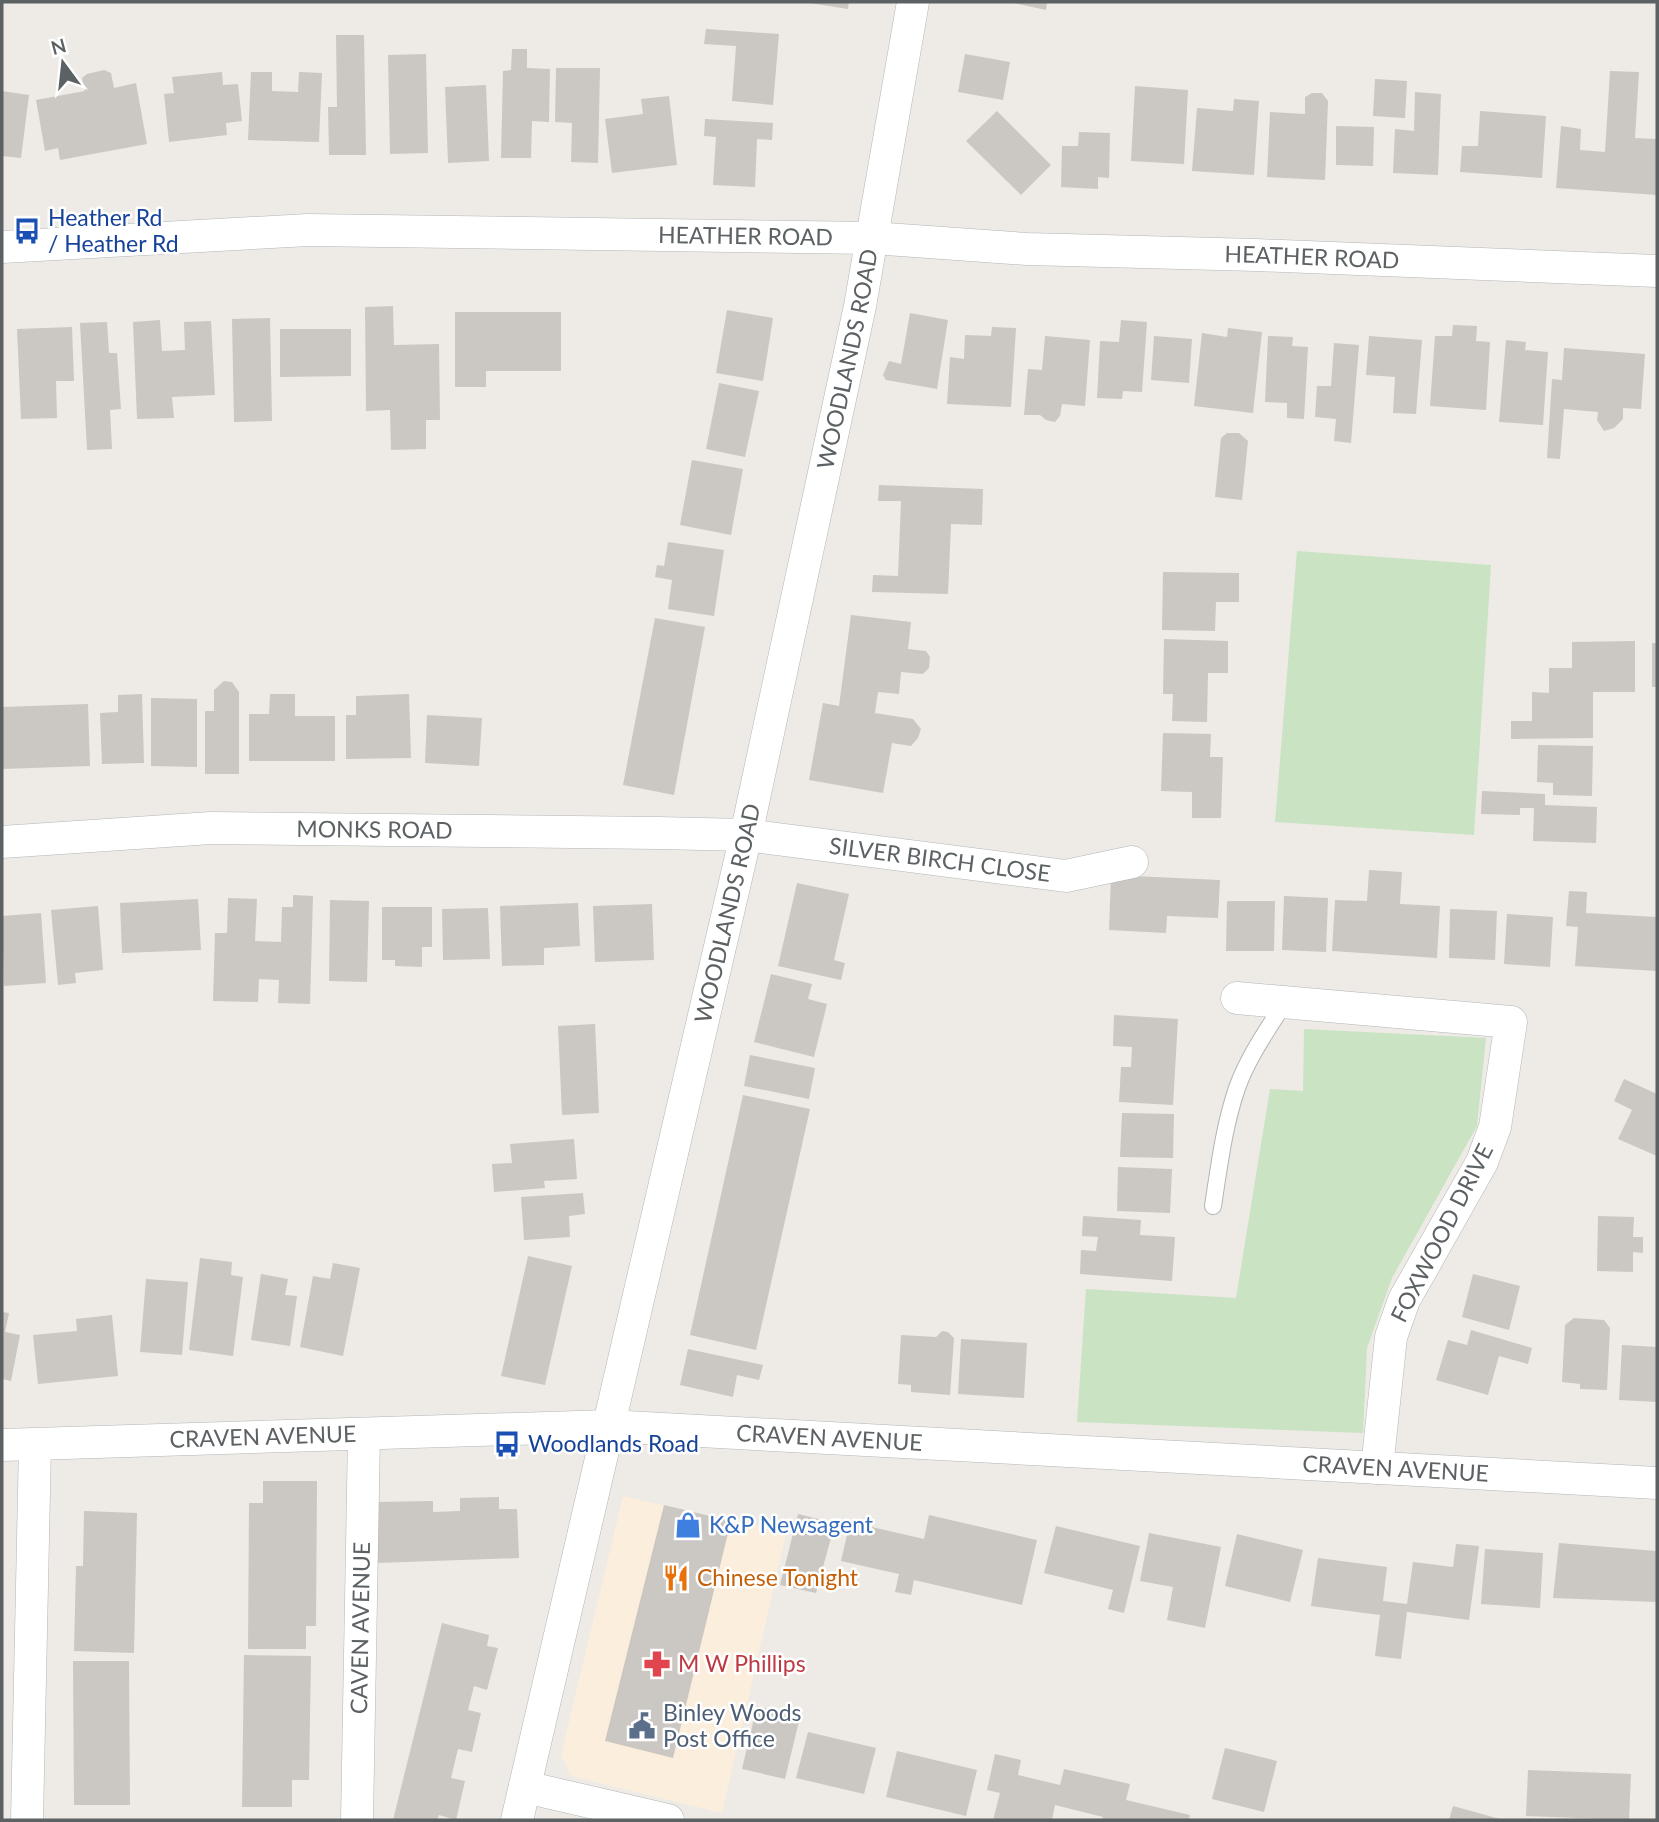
<svg xmlns="http://www.w3.org/2000/svg" width="1659" height="1822" font-family="Lato,sans-serif">
  <style>
    .commercial { fill: #fbeedc }
    .green { fill: #c9e3c3 }
    .building { fill: #cbc7c3 }
    .lines { fill: none; stroke-linecap: round; stroke-linejoin: round }
    .service-casing { stroke: #b2b6b8; stroke-width: 18 }
    .minor-casing { stroke: #b2b6b8; stroke-width: 33 }
    .service { stroke: #fff; stroke-width: 16 }
    .minor { stroke: #fff; stroke-width: 32 }
    .labels { text-anchor: middle; stroke-width: 5; stroke-linejoin: round; paint-order: stroke }
    .transit-label { font-size: 23px; fill: #164399; stroke: #fff; text-anchor: start }
    .street-label { font-size: 23px; fill: #5c6164; stroke: #fff }
    .shop-label { font-size: 23px; fill: #366cbe; stroke: #fff; text-anchor: start }
    .food-label { font-size: 23px; fill: #c56008; stroke: #fff; text-anchor: start }
    .health-label { font-size: 23px; fill: #be3a42; stroke: #fff; text-anchor: start }
    .service-label { font-size: 23px; fill: #4e5e75; stroke: #fff; text-anchor: start }
  </style>
  <rect width="100%" height="100%" fill="#eeeae5"/>
  <path class="commercial" d="M623,1496L731,1521L787,1530L722,1813L571,1776L561,1755Z"/>
  <g class="green">
    <path d="M1297,551L1491,565L1474,835L1275,822Z"/>
    <path d="M1304,1029L1486,1038L1477,1126L1392,1278L1367,1348L1363,1433L1077,1422L1086,1289L1236,1298L1270,1089L1303,1091Z"/>
  </g>
  <g class="building">
    <path d="M803,2H849L848,9Z"/>
    <path d="M1009,2H1047L1046,10Z"/>
    <path d="M706,29L779,34L773,105L732,101L736,46L704,44Z"/>
    <path d="M336,35H364L366,155H329L328,107H337Z"/>
    <path d="M512,49H527V68L550,69L549,122L532,121L531,158H501L503,71L511,70Z"/>
    <path d="M426,54L428,153L390,154L388,55Z"/>
    <path d="M965,54L1010,62L1003,100L958,92Z"/>
    <path d="M556,68H600L598,163L571,162L572,123L555,122Z"/>
    <path d="M104,70L111,73L114,88L136,83L147,144L60,160L58,148L45,151L36,100L85,91L82,78L87,74Z"/>
    <path d="M1610,71L1639,72L1635,138L1657,139V195L1556,188L1561,126L1581,129L1580,150L1605,152Z"/>
    <path d="M222,72L223,85L238,84L242,121L226,123L227,135L169,142L164,94L174,93L172,77Z"/>
    <path d="M251,72H272V91L298,92L299,72L322,73L319,142L248,140Z"/>
    <path d="M1375,79L1407,81L1405,118L1373,116Z"/>
    <path d="M486,85L489,161L448,163L445,87Z"/>
    <path d="M1135,86L1188,90L1184,164L1131,161Z"/>
    <path d="M2,91L29,95L21,158L2,156Z"/>
    <path d="M1415,92L1441,94L1438,175L1393,173L1395,129L1414,131Z"/>
    <path d="M1312,93H1322L1328,101L1325,180L1267,177L1270,112L1305,114V97Z"/>
    <path d="M669,96L677,165L612,173L605,119L643,114L641,99Z"/>
    <path d="M1234,99L1259,101L1254,175L1192,171L1197,108L1233,111Z"/>
    <path d="M997,111L1051,165L1021,195L966,141Z"/>
    <path d="M1480,111L1546,116L1542,178L1460,172L1462,146H1478Z"/>
    <path d="M705,119L773,123L772,140L757,139L755,187L713,185L716,137L704,136Z"/>
    <path d="M1336,126L1374,127L1373,166L1336,165Z"/>
    <path d="M1079,132L1110,133L1109,178L1098,177V189L1061,187L1062,146H1078Z"/>
    <path d="M393,306L394,345L439,344L440,420H426V449L391,450L390,410L366,411L365,307Z"/>
    <path d="M727,310L773,318L763,381L716,373Z"/>
    <path d="M455,312H561V371H486V387H455Z"/>
    <path d="M910,313L948,320L937,389L886,380L883,375L889,361L901,364Z"/>
    <path d="M270,318L272,421L234,422L232,319Z"/>
    <path d="M160,320L162,351L185,350L184,322L211,321L215,395L172,397L174,418L137,419L133,322Z"/>
    <path d="M1121,320L1147,322L1142,392L1123,391L1122,399L1097,398L1100,341L1119,342Z"/>
    <path d="M107,322L109,353H117L121,409L110,410L112,449L87,450L80,323Z"/>
    <path d="M1453,325L1477,326L1476,341L1490,342L1486,410L1430,406L1435,336H1452Z"/>
    <path d="M72,327L74,381H56L57,418L21,419L17,329Z"/>
    <path d="M992,327L1016,328L1011,407L947,404L950,357L964,359L965,335L991,336Z"/>
    <path d="M1228,328L1262,332L1253,413L1194,406L1202,333L1227,337Z"/>
    <path d="M280,329H351V376L280,377Z"/>
    <path d="M1045,336L1090,340L1085,406L1062,404L1060,416L1055,422L1046,420L1040,415H1024L1028,369L1042,370Z"/>
    <path d="M1154,336L1192,339L1189,383L1151,380Z"/>
    <path d="M1268,336L1293,337L1292,346L1308,347L1304,419L1287,418V403L1265,402Z"/>
    <path d="M1369,336L1422,340L1416,414L1393,413L1395,377L1366,375Z"/>
    <path d="M1506,340L1526,342L1525,350L1548,352L1543,425L1499,422Z"/>
    <path d="M1334,343L1359,345L1351,443L1334,441L1336,419L1315,417L1317,386H1331Z"/>
    <path d="M1564,348L1645,354L1641,409L1623,408V419L1614,428L1604,431L1597,420L1598,412L1564,409L1560,459L1547,458L1552,379L1562,380Z"/>
    <path d="M719,383L759,391L745,457L706,449Z"/>
    <path d="M1227,433H1239L1248,441L1242,500L1215,497L1221,438Z"/>
    <path d="M692,460L743,469L731,535L680,525Z"/>
    <path d="M879,485L983,489L982,525L951,524L948,594L872,592L873,575L898,576L901,501H878Z"/>
    <path d="M668,542L724,550L714,616L668,609L672,580L655,577L657,565L664,566Z"/>
    <path d="M1163,572L1239,573V602H1216L1215,631L1162,630Z"/>
    <path d="M851,615L911,622L908,649L926,651L930,657L929,668L923,674L901,672L899,694L878,692L875,713L913,719L921,729L918,738L911,746L892,743L883,793L809,780L823,703L839,706Z"/>
    <path d="M655,618L705,627L674,795L623,785Z"/>
    <path d="M1164,639L1228,641V673H1208L1207,722L1172,721L1173,694H1163Z"/>
    <path d="M1635,641V692H1593V738L1511,739V721H1532V692L1549,693V668H1572V642Z"/>
    <rect x="1652" y="643" width="5" height="44"/>
    <path d="M224,681L232,682L239,692V774H205V711H214V690Z"/>
    <path d="M142,694L144,763L102,764L100,713L118,712V695Z"/>
    <path d="M270,694H295V716H335V761H249V714H269Z"/>
    <path d="M409,694L411,758L346,759V715H356V696Z"/>
    <path d="M151,698L197,699V767L151,766Z"/>
    <path d="M88,704L90,766L2,769V707Z"/>
    <path d="M427,715L482,718L479,766L425,763Z"/>
    <path d="M1163,733L1211,734L1210,757H1223L1221,818H1192V792L1161,791Z"/>
    <path d="M1538,745L1593,746L1592,796L1553,795V783L1537,782Z"/>
    <path d="M1482,791L1545,794V805L1597,807L1596,843L1533,841L1534,808H1520V815L1481,814Z"/>
    <path d="M1369,870L1402,872L1400,904L1440,906L1437,958L1332,951L1335,900L1367,901Z"/>
    <path d="M1111,875L1220,880L1218,918L1167,916L1166,933L1109,930Z"/>
    <path d="M797,883L849,894L834,960L845,963L841,980L778,966Z"/>
    <path d="M1569,891L1587,892L1586,913L1657,917V971L1575,966L1578,927L1566,926Z"/>
    <path d="M293,895L313,896L310,1004L278,1003L279,980L259,979L258,1002L213,1001L215,933H227L228,898L257,899L255,941L281,942L282,907H293Z"/>
    <path d="M1284,896L1328,898L1326,952L1282,950Z"/>
    <path d="M198,899L201,950L122,953L120,903Z"/>
    <path d="M330,900L369,901L367,982L329,981Z"/>
    <path d="M1227,901H1275L1274,951H1226Z"/>
    <path d="M578,903L580,946L544,948V965L502,966L500,906Z"/>
    <path d="M652,904L654,960L595,962L593,906Z"/>
    <path d="M98,906L103,970L75,973L76,983L58,985L51,910Z"/>
    <path d="M382,907H432V947H422V967L395,966V960H382Z"/>
    <path d="M488,908L490,959L443,960L442,909Z"/>
    <path d="M1450,909L1497,911L1495,960L1449,958Z"/>
    <path d="M41,913L46,983L4,986L2,916Z"/>
    <path d="M1507,914L1553,917L1550,967L1504,964Z"/>
    <path d="M771,974L812,984L808,999L827,1004L814,1057L754,1042Z"/>
    <path d="M1114,1015L1178,1019L1173,1105L1119,1102L1121,1067H1131L1132,1047L1113,1046Z"/>
    <path d="M595,1024L599,1113L562,1115L558,1026Z"/>
    <path d="M750,1055L815,1068L809,1099L744,1086Z"/>
    <path d="M1624,1079L1657,1094V1156L1618,1139L1632,1110L1614,1101Z"/>
    <path d="M743,1095L810,1109L756,1350L690,1335Z"/>
    <path d="M1122,1113L1174,1114L1173,1158L1120,1157Z"/>
    <path d="M574,1139L577,1179L544,1181L545,1188L494,1192L492,1164L512,1163L510,1144Z"/>
    <path d="M1118,1167L1172,1169L1170,1213L1117,1211Z"/>
    <path d="M583,1193L585,1214L569,1216L570,1237L524,1240L521,1197Z"/>
    <path d="M1083,1216L1141,1220L1140,1235L1175,1237L1172,1281L1080,1274L1081,1250L1096,1251L1098,1237L1082,1236Z"/>
    <path d="M1598,1216L1634,1217L1633,1237H1643V1253L1633,1252V1272L1597,1271Z"/>
    <path d="M528,1256L572,1266L545,1385L501,1376Z"/>
    <path d="M200,1258L232,1262L231,1275L243,1277L233,1356L189,1350Z"/>
    <path d="M333,1263L360,1268L343,1356L300,1347L313,1276L330,1279Z"/>
    <path d="M261,1274L288,1279L285,1295L297,1296L290,1346L251,1340Z"/>
    <path d="M1473,1274L1520,1286L1509,1330L1462,1317Z"/>
    <path d="M146,1279L188,1282L182,1355L140,1352Z"/>
    <path d="M2,1312L9,1313L5,1332L20,1335L11,1381L2,1379Z"/>
    <path d="M112,1315L118,1376L38,1384L33,1335L77,1331L76,1319Z"/>
    <path d="M1574,1318L1604,1320L1610,1328L1607,1390L1580,1389V1384L1562,1382L1565,1325Z"/>
    <path d="M1471,1330L1532,1348L1528,1364L1499,1356L1488,1395L1436,1380L1448,1340L1467,1345Z"/>
    <path d="M942,1331L948,1332L954,1338L950,1395L911,1392V1385L898,1384L901,1335L936,1337Z"/>
    <path d="M961,1339L1027,1343L1024,1398L958,1394Z"/>
    <path d="M1622,1345L1657,1347V1402L1619,1400Z"/>
    <path d="M688,1349L763,1365L759,1380L737,1375L733,1397L680,1385Z"/>
    <path d="M263,1481H317L316,1626H306V1649H248L249,1503H263Z"/>
    <path d="M499,1497V1509H517L519,1558L377,1563L376,1502L433,1501V1512L460,1511V1498Z"/>
    <path d="M664,1505L731,1521L673,1758L605,1741Z"/>
    <path d="M84,1511L137,1513L134,1653L74,1651L76,1566H83Z"/>
    <path d="M798,1514L835,1523L816,1593L780,1585Z"/>
    <path d="M929,1515L1037,1540L1022,1605L914,1580L911,1595L895,1592L899,1574L841,1561L850,1522L924,1539Z"/>
    <path d="M1056,1526L1140,1546L1124,1613L1108,1609L1113,1590L1044,1573Z"/>
    <path d="M1149,1533L1221,1547L1205,1628L1167,1620L1173,1587L1140,1581Z"/>
    <path d="M1237,1534L1303,1550L1290,1602L1225,1586Z"/>
    <path d="M1559,1543L1657,1551V1602L1553,1598Z"/>
    <path d="M1456,1544L1479,1546L1469,1620L1407,1612L1401,1659L1375,1656L1380,1615L1311,1606L1318,1558L1387,1567L1383,1601L1407,1604L1413,1562L1453,1567Z"/>
    <path d="M1485,1549L1543,1553L1540,1608L1481,1604Z"/>
    <path d="M442,1623L489,1635L487,1646L498,1648L487,1690L474,1686L468,1710L481,1713L472,1752L458,1749L451,1778L465,1781L456,1820L439,1815L437,1820H393Z"/>
    <path d="M244,1655L311,1656L309,1780H292V1807H242Z"/>
    <path d="M73,1661H129L130,1805H74Z"/>
    <path d="M757,1706L800,1717L785,1779L742,1769Z"/>
    <path d="M808,1732L876,1748L864,1794L796,1778Z"/>
    <path d="M1225,1748L1277,1761L1264,1812L1212,1799Z"/>
    <path d="M897,1751L977,1770L966,1816L886,1797Z"/>
    <path d="M995,1754L1021,1760L1018,1775L1060,1785L1064,1769L1130,1784L1126,1800L1190,1815L1189,1820H1102L1103,1817L1055,1805L1052,1820H993L1000,1793L987,1790Z"/>
    <path d="M1528,1770L1631,1774L1629,1820L1526,1816Z"/>
    <path d="M1453,1806L1500,1819V1820H1449Z"/>
  </g>
  <g class="lines">
    <g class="service-casing">
      <path id="service" d="M1213,1206C1219,1167 1224,1126 1237,1088C1248,1057 1268,1029 1285,1002"/>
    </g>
    <g class="minor-casing">
      <g id="minor">
        <path id="s1" d="M2,247L308,230L872,238L1027,249L1256,255L1657,271"/>
        <path id="s2" d="M2,842L211,828L658,833L746,835L1066,876L1132,862"/>
        <path d="M1237,998L1511,1022L1495,1127L1482,1162L1404,1300L1391,1337L1377,1468"/>
        <path id="s3" d="M2,1445L608,1426L1657,1483"/>
        <path d="M525,1787L668,1820"/>
        <path d="M27,1820L35,1445"/>
        <path id="s4" d="M357,1820L364,1435"/>
        <path id="s5" d="M517,1820L746,835L860,306L913,2"/>
      </g>
    </g>
    <use href="#service" class="service"/>
    <use href="#minor" class="minor"/>
  </g>
  <defs>
    <g id="bus-bare" transform="scale(2.1)"><path d="M-5-6H5V4H4V6H2V4H-2V6H-4V4H-5ZM-3.5-4V0h7V-4ZM-3.5 1.2v1.5H-2V1.2ZM2 1.2v1.5H3.5V1.2Z" fill="#1a4fb4" stroke="#fff" stroke-width="2.5" paint-order="stroke"/></g>
    <g id="shop-bare" transform="scale(2.1)"><path d="M-5-2.5h2.3a2.7 3.5 0 0 1 5.4 0H5L5.5 6h-11ZM-1.5-2.5h3a1.5 2.3 0 0 0-3 0Z" fill="#3f7fe0" stroke="#fff" stroke-width="2.5" paint-order="stroke"/></g>
    <g id="restaurant-bare" transform="scale(2.1)"><path d="M-5-6h1v4h1v-4h1v4h1v-4h1v5L-1.5 .5V6h-2V.5L-5-1ZM5-6V6H3V1.5H1.5Q1.5-4 5-6Z" fill="#e8710a" stroke="#fff" stroke-width="2.5" paint-order="stroke"/></g>
    <g id="pharmacy-bare" transform="scale(2.1)"><path d="M-2-6h4v4h4v4h-4v4h-4v-4h-4v-4h4Z" fill="#e0444e" stroke="#fff" stroke-width="2.5" paint-order="stroke"/></g>
    <g id="civic-bare" transform="scale(2.1)"><path d="M-.6-6.5H3V-4.5H.6V-3L4-1V1h2V6H-6V1h2V-1L-.6-3ZM-1.2 2.5V6h2.4V2.5Z" fill="#5c6f8a" stroke="#fff" stroke-width="2.5" paint-order="stroke"/></g>
  </defs>
  <g fill-rule="evenodd">
    <use href="#bus-bare" x="27" y="231"/>
    <use href="#bus-bare" x="507" y="1444"/>
    <use href="#shop-bare" x="688" y="1525"/>
    <use href="#restaurant-bare" x="676" y="1578"/>
    <use href="#pharmacy-bare" x="657" y="1664"/>
    <use href="#civic-bare" x="642" y="1726"/>
  </g>
  <g class="labels">
    <g class="transit-label">
      <text x="48" y="226">Heather Rd<tspan x="48" dy="26">/ Heather Rd</tspan></text>
      <text x="528" y="1452">Woodlands Road</text>
    </g>
    <g class="street-label">
      <text dy="8" stroke="none"><textPath href="#s1" startOffset="744">HEATHER ROAD</textPath></text>
      <text dy="8" stroke="none"><textPath href="#s1" startOffset="1311">HEATHER ROAD</textPath></text>
      <text dy="8" stroke="none"><textPath href="#s5" startOffset="1498">WOODLANDS ROAD</textPath></text>
      <text dy="8" stroke="none"><textPath href="#s2" startOffset="373">MONKS ROAD</textPath></text>
      <text dy="8" stroke="none"><textPath href="#s2" startOffset="940">SILVER BIRCH CLOSE</textPath></text>
      <text dy="8" stroke="none"><textPath href="#s5" startOffset="931">WOODLANDS ROAD</textPath></text>
      <text transform="translate(1442 1233) rotate(-63)" y="8">FOXWOOD DRIVE</text>
      <text dy="8" stroke="none"><textPath href="#s3" startOffset="261">CRAVEN AVENUE</textPath></text>
      <text dy="8" stroke="none"><textPath href="#s3" startOffset="828">CRAVEN AVENUE</textPath></text>
      <text dy="8" stroke="none"><textPath href="#s3" startOffset="1395">CRAVEN AVENUE</textPath></text>
      <text dy="8" stroke="none"><textPath href="#s4" startOffset="192">CAVEN AVENUE</textPath></text>
    </g>
    <g class="shop-label">
      <text x="709" y="1533">K&amp;P Newsagent</text>
    </g>
    <g class="food-label">
      <text x="697" y="1586">Chinese Tonight</text>
    </g>
    <g class="health-label">
      <text x="678" y="1672">M W Phillips</text>
    </g>
    <g class="service-label">
      <text x="663" y="1721">Binley Woods<tspan x="663" dy="26">Post Office</tspan></text>
    </g>
  </g>
  <rect width="1659" height="1822" fill="none" stroke="#5c6164" stroke-width="7"/>
  <g transform="translate(63 63) rotate(345)" stroke="#ffffff" stroke-width="5" paint-order="stroke">
  <path d="M0-5L12 26L0 18L-12 26Z" fill="#5c6164"/>
  <text y="-10" font-size="19" font-weight="bold" text-anchor="middle" fill="#5c6164">N</text>
  </g>
</svg>
